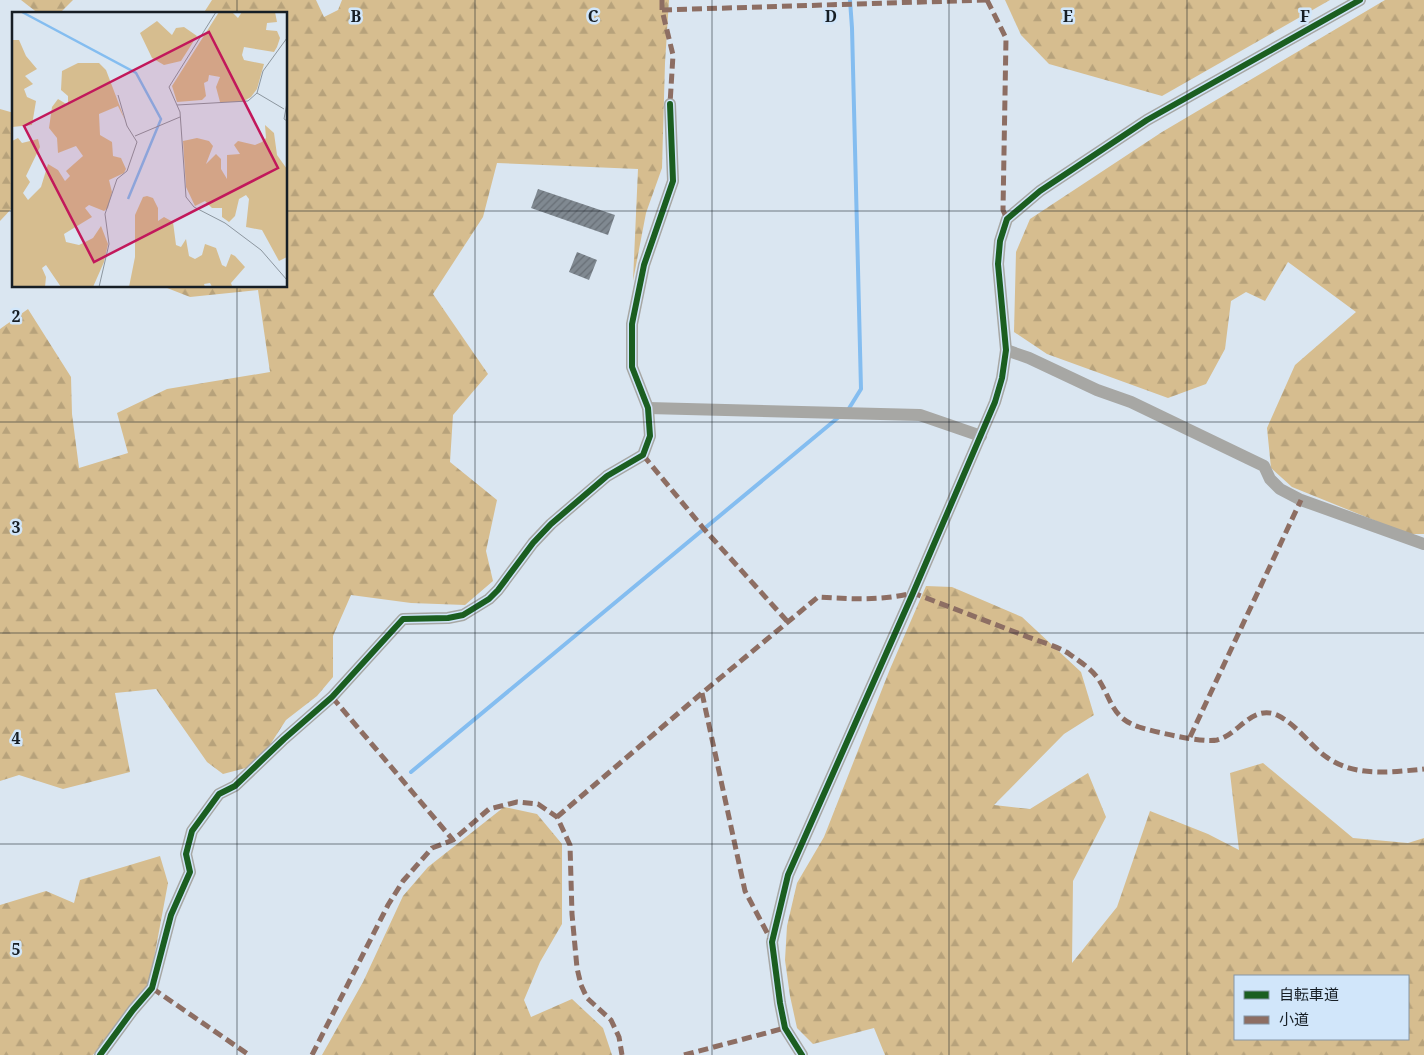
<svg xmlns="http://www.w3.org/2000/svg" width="1424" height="1055" font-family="'Noto Serif','Noto Sans JP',serif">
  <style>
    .forest { fill: url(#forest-firs); fill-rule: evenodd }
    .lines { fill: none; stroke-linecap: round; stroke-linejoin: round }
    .stream { stroke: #84bdf0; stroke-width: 4 }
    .building { fill: url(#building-hatch) }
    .minor { stroke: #a7a7a4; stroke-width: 12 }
    .quiet { stroke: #8d6e63; stroke-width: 5; stroke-dasharray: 10 5; stroke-linecap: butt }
    .cycleway-casing { stroke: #d1e6fa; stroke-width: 9 }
    .cycleway { stroke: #1b5e20; stroke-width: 6 }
    .grid { fill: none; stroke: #161e25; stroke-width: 1; stroke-opacity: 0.55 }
    .inset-river { fill: none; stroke: #84bdf0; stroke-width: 2.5 }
    .inset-road { fill: none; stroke: #8c969f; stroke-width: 1 }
    .view { fill: #c2185b; fill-opacity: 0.15; stroke: #c2185b; stroke-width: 2.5 }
    .inset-edge { fill: none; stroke: #161e25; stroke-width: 2.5 }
    .grid-label { font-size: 16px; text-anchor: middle; font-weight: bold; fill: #161e25; stroke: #d1e6fa; stroke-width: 5; stroke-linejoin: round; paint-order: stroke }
  </style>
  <defs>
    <pattern id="forest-firs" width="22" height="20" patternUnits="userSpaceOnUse" patternTransform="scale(1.25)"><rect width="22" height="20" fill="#d6bd8f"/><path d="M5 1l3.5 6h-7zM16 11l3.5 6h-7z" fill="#b7a27b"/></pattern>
    <pattern id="building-hatch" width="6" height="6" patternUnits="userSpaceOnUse" patternTransform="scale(1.25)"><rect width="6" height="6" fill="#808991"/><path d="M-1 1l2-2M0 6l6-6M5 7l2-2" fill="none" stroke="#686f76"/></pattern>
  </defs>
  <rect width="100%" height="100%" fill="#dae6f1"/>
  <g class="forest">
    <path d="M21,0H73L59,14H39Z"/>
    <path d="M212,0H316L324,17L338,10L342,0H669L665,63L662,168L646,213L633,281L638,169L497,163L483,217L433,294L488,374L453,415L450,462L497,500L486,551L493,581L465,605L411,603L351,595L333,636V677L317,696L286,720L257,765L223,774L207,762L156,689L115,693L130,772L63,789L19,775L0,781V329L28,309L71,377L72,414L79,468L128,453L117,413L167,389L270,372L258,290L190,297L162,286H286V14H203Z"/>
    <path d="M1005,0H1330L1162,96L1049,64L1021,35Z"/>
    <path d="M1385,0H1424V534H1408L1292,487L1271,468L1267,428L1295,365L1356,312L1288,262L1265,301L1246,292L1231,301L1225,349L1206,384L1168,398L1047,354L1014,332L1016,252L1030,219L1162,132Z"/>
    <path d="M0,109L14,113V206L0,221Z"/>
    <path d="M926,586L952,587L1022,617L1081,672L1094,715L1064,734L994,805L1030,809L1088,773L1106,817L1073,881L1072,963L1117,907L1150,811L1208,834L1239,850L1230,773L1263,763L1353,838L1408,843L1424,838V1055H885L874,1028L813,1044L797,1028L790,996L785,960L787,926L797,883L824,837L890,669ZM1235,976H1408V1039H1235Z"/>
    <path d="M504,807L537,814L562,844V924L540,962L524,1000L531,1017L572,999L603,1028L612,1055H322L363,982L403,896L428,867Z"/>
    <path d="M160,856L168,883L149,985L93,1055H0V905L46,891L74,903L80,880Z"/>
  </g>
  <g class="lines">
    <g class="stream">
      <path d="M848,410L861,389L852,28L850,0"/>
      <path d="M411,772L840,416"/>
    </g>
  </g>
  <g class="building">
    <path d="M538,189L615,215L608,235L531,208Z"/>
    <path d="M577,252L597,260L589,280L569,272Z"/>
  </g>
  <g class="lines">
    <g class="minor">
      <path d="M1006,350L1029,358L1097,390L1131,402L1264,466L1270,479L1280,489L1301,500L1424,544"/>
      <path d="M648,408L920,415L981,436"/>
      <path d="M100,1055L133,1010L152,988L171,915L190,872L186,854L192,831L219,794L235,786L284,739L332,697L403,619L448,618L463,615L489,599L498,590L533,543L551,524L607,476L643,455L650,436L648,408L632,367V324L644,265L673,181L670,104"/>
      <path d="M802,1055L785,1028L780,1003L772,942L788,875L913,593L995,402L1002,378L1006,350L998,264L1000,241L1007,219L1040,191L1147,120L1360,0"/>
    </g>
    <g class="quiet">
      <path d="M662,0V10L673,55L670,104"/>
      <path d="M987,0L1006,38L1003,210L1007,219"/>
      <path d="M662,10L987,0"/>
      <path d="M643,455L704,529L787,621"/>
      <path d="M702,693L745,891L772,942"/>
      <path d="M332,697L453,840"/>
      <path d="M1190,737L1301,500"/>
      <path d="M557,817L702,693L818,597C851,599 881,601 913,593C950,607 986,621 1023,635C1037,641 1055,645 1068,653C1079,661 1092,669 1099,680C1112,701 1112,718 1139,727C1155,732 1202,743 1217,740C1238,735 1252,704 1277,715C1296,724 1309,744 1325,756C1354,778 1392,772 1424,769"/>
      <path d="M152,988L249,1055"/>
      <path d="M312,1055L388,905L403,881L432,848L453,840L489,809L517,802L538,804L557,817L570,845L572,914L577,968L581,985L587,998L611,1020L619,1037L622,1055"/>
      <path d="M684,1055L785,1028"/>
    </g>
    <g class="cycleway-casing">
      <g id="cycleway">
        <path d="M100,1055L133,1010L152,988L171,915L190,872L186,854L192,831L219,794L235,786L284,739L332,697L403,619L448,618L463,615L489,599L498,590L533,543L551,524L607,476L643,455L650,436L648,408L632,367V324L644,265L673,181L670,104"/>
        <path d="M802,1055L785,1028L780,1003L772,942L788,875L913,593L995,402L1002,378L1006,350L998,264L1000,241L1007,219L1040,191L1147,120L1360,0"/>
      </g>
    </g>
    <use href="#cycleway" class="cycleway"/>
  </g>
  <path class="grid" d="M237,0V14M475,0V1055M712,0V1055M949,0V1055M1187,0V1055M0,211H14M286,211H1424M237,286V1055M0,422H1424M0,633H1424M0,844H1424"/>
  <g transform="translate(12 12)">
    <rect width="275" height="275" fill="#dae6f1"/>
    <path d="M207,0H220L226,6L230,0H263L265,10L255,11L254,18L265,19L268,26L265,35L262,40L232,35L230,43L232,48L252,52L245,77L239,85L230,90H208L204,75L208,65L197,63L196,69L192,71L194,84L190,88L165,90L160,74ZM145,9L160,23L164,16L172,15L185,24L169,49L152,53L140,46L128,21ZM0,28H7L14,44L25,57L13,64L21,72L12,77L15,85L24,89L20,113L0,115ZM66,51H87L94,58L113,108L106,94L87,102L88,123L100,130L101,144L109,146L114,157L112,161L97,168L100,180L96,196L92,199L77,193L73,196L80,205L52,222L54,230L67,233L81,226L89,214L96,232L92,250L81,275H49L34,253L30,256L34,265L33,275H0V129L6,126L10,131L26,127L28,135L14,164L18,170L11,181L16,188L29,175L36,152L46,158L53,169L58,164L54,159L71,144L64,134L46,141L45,126L37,116L40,95L46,87L56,93V84L49,78L50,59ZM253,113L262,121L265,143L275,157V245L267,249L250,218L234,215L237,187L234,183L227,187L223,204L217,210L210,205V196H200L193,189L183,194L174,175L171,129L185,126L197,129L201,134L194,152L204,142L209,147V157L215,167V143L228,142L222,133L226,129L243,133L250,130L254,126ZM135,184L141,186L146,196V209L152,205L161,210L164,233L169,235L174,227L177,244L183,247L190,243L193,232L204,236L210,253L214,255L219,242L223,244L233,255L219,271L220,274L235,275H200L198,271L192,272L193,275H117L123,245V203L131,185Z" fill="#d6bd8f"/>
    <path class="inset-river" d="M10,0L124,61L149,107L116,187"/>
    <path class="inset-road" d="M204,0L157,75L168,100L174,185L182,195L213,211L249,238L275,268M245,81L272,97M275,91L272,107L275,109M165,93L236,89L245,81L251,59L275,26M123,124L168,105M87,275L97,232L93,202L105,167L115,159L125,130L115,114L106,83"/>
    <path class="view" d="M197,20L266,156L82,250L12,114Z"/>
    <rect width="275" height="275" class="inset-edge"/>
  </g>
  <g class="grid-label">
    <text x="356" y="22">B</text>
    <text x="593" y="22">C</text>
    <text x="831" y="22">D</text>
    <text x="1068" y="22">E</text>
    <text x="1305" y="22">F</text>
    <text x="16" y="322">2</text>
    <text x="16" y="533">3</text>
    <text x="16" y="744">4</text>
    <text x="16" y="955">5</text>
  </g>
  <rect x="1234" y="975" width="175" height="65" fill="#d1e6fa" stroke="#8696a5"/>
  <rect x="1244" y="991" width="25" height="8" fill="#1b5e20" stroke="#8696a5"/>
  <text x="1279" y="1000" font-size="15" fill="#161e25">自転車道</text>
  <rect x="1244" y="1016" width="25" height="8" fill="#8d6e63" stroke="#8696a5"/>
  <text x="1279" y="1025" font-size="15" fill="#161e25">小道</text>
</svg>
